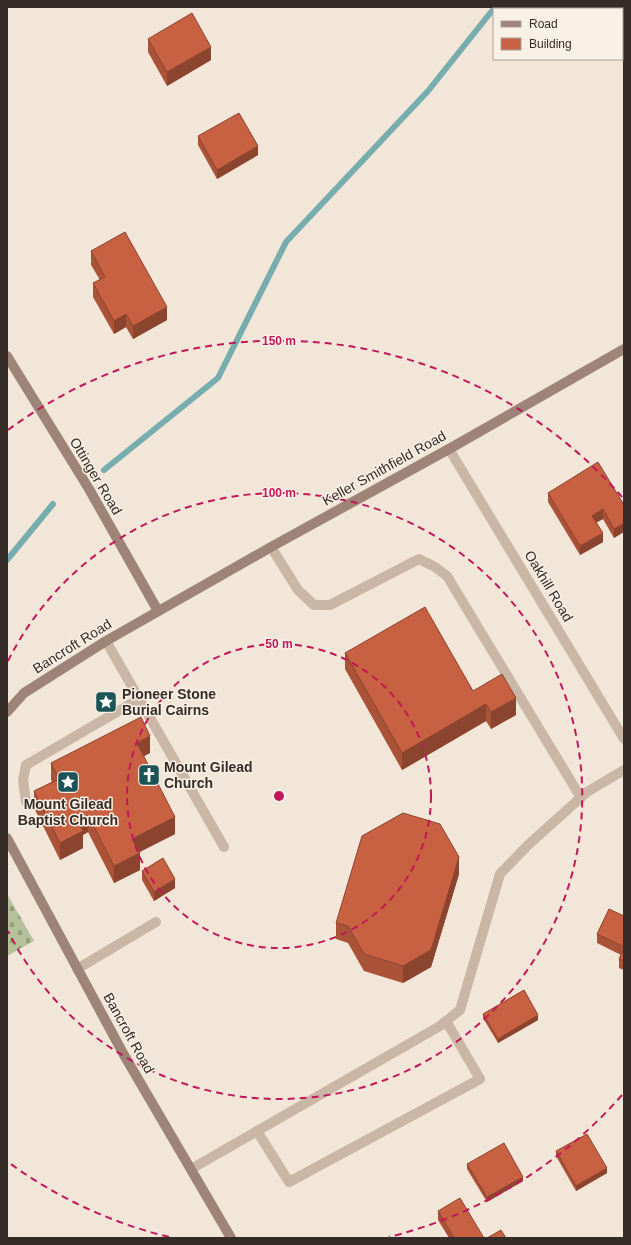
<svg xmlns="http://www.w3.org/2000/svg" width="631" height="1245" font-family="Helvetica,sans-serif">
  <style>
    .cemetery { fill: url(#cemetery-stones) }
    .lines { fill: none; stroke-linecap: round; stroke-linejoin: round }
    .stream { stroke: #78adaf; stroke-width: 6 }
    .lane { stroke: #cab6a5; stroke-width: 10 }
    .street { stroke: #cab6a5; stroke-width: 10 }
    .secondary { stroke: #9d8477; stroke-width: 10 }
    .wall { fill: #ab5339 }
    .shaded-wall { fill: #8b442e }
    .building { fill: #c76142; stroke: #8b442e }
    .ring { fill: none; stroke: #c2185b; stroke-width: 2; stroke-dasharray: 7 5 }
    .labels { text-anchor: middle; stroke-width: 3; stroke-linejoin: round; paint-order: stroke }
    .street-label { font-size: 14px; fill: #352b27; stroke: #f9f0e6 }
    .poi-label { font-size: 14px; font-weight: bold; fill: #352b27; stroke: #f9f0e6; text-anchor: start }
    .centre { fill: #c2185b; stroke: #f9f0e6; stroke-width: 2 }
    .ring-label { font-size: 12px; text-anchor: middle; font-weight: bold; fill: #c2185b; stroke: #f9f0e6; stroke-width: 3; stroke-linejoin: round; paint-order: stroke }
  </style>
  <defs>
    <pattern id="cemetery-stones" width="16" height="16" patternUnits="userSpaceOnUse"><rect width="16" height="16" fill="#b4c199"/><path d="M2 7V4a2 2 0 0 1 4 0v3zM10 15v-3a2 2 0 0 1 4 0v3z" fill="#939d7d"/></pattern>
  </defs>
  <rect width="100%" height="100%" fill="#f2e6d9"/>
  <path class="cemetery" d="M7,894L34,941L7,956Z"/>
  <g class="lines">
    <g class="stream">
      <path d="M104,470L218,378L286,242L428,91L495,7"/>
      <path d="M7,560L53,504"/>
    </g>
    <g class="lane">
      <path d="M271,547L298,590L314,605H330L419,559L435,567L447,576L581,798"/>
      <path d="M106,641L224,847"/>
      <path d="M26,802L23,780L26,765L139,699"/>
      <path d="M77,969L156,922"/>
      <path d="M257,1131L289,1182L480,1079L446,1021"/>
      <path d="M191,1169L440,1026L460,1010L500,874L528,845L587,792L624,770"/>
    </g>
    <path class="street" d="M449,449L624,739"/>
    <g class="secondary">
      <path d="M7,356L89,489L158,611"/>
      <path d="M7,712L24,693L106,641L271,547L449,449L624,349"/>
      <path d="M7,838L124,1055L231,1238"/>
    </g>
  </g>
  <g class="wall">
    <path d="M148,39L211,60L167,86L148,52Z"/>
    <path d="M198,136L258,155L217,179L198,145Z"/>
    <path d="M91,251L167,320L133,339L126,327L114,334L93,297V283L100,280L91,265Z"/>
    <path d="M548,493L624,505L614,538L603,519L596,522L603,542L580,555L548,502Z"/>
    <path d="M345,653L473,691L516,715L491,729L486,721L402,770L345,669Z"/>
    <path d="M150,753L143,756L175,834L139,852L140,870L114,883L88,832L83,835V848L60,860L34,808V791L52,782L51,780V763Z"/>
    <path d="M142,871L175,888L154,901L142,880Z"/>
    <path d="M459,874L431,967L403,983L364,971L348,943L336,939V923Z"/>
    <path d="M624,916V970L619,968V959L621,955L597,943V934Z"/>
    <path d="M483,1014L538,1020L498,1043L483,1018Z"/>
    <path d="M556,1151L607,1173L576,1191L556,1156Z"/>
    <path d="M467,1164L523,1181L487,1202L467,1169Z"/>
    <path d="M438,1211L484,1238H449L438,1220Z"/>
  </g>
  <g class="shaded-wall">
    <path d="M211,47V60L167,86V72Z"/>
    <path d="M258,146V155L217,179V170Z"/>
    <path d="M167,307V320L133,339V326Z"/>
    <path d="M126,314V327L114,334V321Z"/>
    <path d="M603,509V519L592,525V516Z"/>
    <path d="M624,523V532L614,538V529Z"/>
    <path d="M603,533V542L580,555V546Z"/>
    <path d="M516,698V715L491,729V712Z"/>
    <path d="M486,704V721L402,770V753Z"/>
    <path d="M150,736V753L137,760V743Z"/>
    <path d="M88,815V832L83,835V848L60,860V843L77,821Z"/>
    <path d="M175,817V834L132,856V839Z"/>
    <path d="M140,853V870L114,883V866Z"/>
    <path d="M459,857V874L431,967L403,983V966Z"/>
    <path d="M175,879V888L154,901V892Z"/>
    <path d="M538,1015V1020L498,1043V1039Z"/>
    <path d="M607,1168V1173L576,1191V1186Z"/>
    <path d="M523,1177V1181L487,1202V1197Z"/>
  </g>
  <g class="building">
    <path d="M192,13L211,47L167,72L148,39Z"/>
    <path d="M239,113L258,146L217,170L198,136Z"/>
    <path d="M125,232L167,307L133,326L126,314L114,321L93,283L105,277L91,251Z"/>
    <path d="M598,462L624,505V523L614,529L603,509L592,516L603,533L580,546L548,493Z"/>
    <path d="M425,607L473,691L502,674L516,698L491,712L486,704L402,753L345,653Z"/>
    <path d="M141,717L150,736L137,743L175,817L132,839L140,853L114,866L88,815L77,821L83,831L60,843L34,791L59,779L51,763Z"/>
    <path d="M403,813L440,824L459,857L431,950L403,966L364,954L348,926L336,923L362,836Z"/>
    <path d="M163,858L175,879L154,892L142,871Z"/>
    <path d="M609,909L624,916V947L597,934Z"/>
    <path d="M624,948V961L619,959Z"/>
    <path d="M524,990L538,1015L498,1039L483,1014Z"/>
    <path d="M587,1134L607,1168L576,1186L556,1151Z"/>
    <path d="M504,1143L523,1177L487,1197L467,1164Z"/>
    <path d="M460,1198L484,1238H454L438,1211Z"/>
    <path d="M501,1230L506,1238H487Z"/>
  </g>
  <g class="ring">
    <circle cx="279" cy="796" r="152"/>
    <path d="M8 661A303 303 0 1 1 8 931"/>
    <path d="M622 1095A455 455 0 0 1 389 1237M169 1237A455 455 0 0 1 8 1162M8 430A455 455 0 0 1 622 497"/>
  </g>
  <defs>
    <g id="sight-square" transform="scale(1.15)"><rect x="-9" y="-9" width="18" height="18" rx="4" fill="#1c5457" stroke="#f9f0e6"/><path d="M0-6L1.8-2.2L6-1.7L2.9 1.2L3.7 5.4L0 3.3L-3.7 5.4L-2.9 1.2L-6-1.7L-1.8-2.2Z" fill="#fff"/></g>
    <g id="church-square" transform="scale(1.15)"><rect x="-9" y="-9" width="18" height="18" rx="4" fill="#1c5457" stroke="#f9f0e6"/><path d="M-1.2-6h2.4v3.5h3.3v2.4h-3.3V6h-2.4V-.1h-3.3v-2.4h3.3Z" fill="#fff"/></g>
  </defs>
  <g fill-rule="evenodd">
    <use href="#sight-square" x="106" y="702"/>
    <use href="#church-square" x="149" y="775"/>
    <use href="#sight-square" x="68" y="782"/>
  </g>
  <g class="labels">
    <g class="street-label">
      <text transform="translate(384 468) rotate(-29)" y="5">Keller Smithfield Road</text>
      <text transform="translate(96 476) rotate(59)" y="5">Ottinger Road</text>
      <text transform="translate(549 586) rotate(59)" y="5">Oakhill Road</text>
      <text transform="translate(72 646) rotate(-32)" y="5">Bancroft Road</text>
      <text transform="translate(129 1033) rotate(61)" y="5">Bancroft Road</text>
    </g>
    <g class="poi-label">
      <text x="122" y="699">Pioneer Stone<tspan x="122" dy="16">Burial Cairns</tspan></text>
      <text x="164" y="772">Mount Gilead<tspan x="164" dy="16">Church</tspan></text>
      <text x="68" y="809" text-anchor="middle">Mount Gilead<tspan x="68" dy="16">Baptist Church</tspan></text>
    </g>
  </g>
  <circle cx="279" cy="796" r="6" class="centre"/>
  <g class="ring-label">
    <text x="279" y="345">150 m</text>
    <text x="279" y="497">100 m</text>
    <text x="279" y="648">50 m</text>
  </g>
  <rect width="631" height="1245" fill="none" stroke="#352b27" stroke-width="16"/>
  <rect x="493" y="8" width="130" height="52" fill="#f9f0e6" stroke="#aba19a"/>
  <rect x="501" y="21" width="20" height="6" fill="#9d8477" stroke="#aba19a"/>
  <text x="529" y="28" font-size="12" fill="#352b27">Road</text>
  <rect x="501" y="38" width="20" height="12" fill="#c76142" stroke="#aba19a"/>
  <text x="529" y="48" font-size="12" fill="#352b27">Building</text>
</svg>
